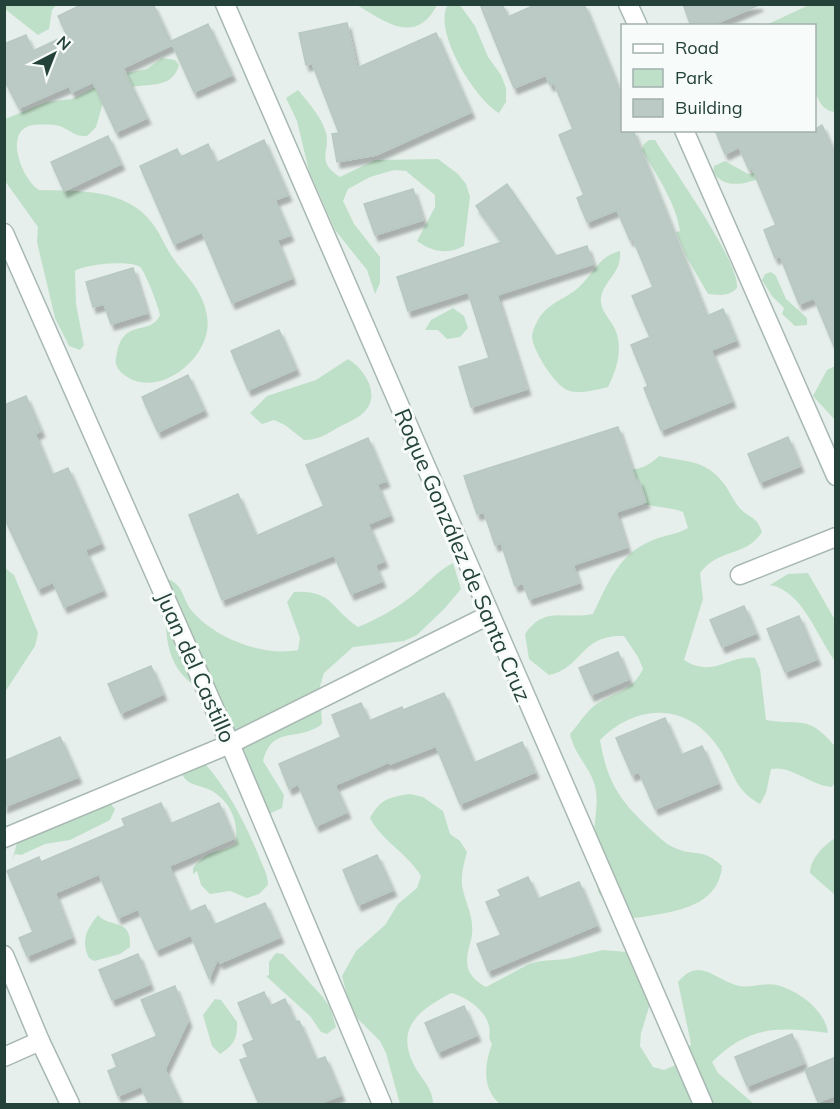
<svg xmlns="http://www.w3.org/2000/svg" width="840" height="1109" font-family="Mulish,sans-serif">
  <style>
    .green { fill: #bfe0c8 }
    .building { fill: #bbcac4; stroke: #b8c9c2; stroke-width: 1.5; filter: url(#shadow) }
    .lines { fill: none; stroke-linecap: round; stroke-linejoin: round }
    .minor-casing { stroke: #a8b8b2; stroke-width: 21 }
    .minor { stroke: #fff; stroke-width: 18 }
    .labels { text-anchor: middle; stroke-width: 6; stroke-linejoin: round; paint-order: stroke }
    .street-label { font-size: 22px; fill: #24423a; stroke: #f7fbf9 }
  </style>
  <defs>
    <filter id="shadow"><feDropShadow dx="3.5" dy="6" stdDeviation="1.5" flood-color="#0004"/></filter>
  </defs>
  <rect width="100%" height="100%" fill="#e6efeb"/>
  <g class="green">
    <path d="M5,4H56V5L52,10L49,29L38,35L5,9Z"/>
    <path d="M811,4L835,5V112C805,109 814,48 814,26L766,25Z"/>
    <path d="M357,5H437C416,46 385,22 357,5Z"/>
    <path d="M460,5L475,26L488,57L501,75L506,88V102L499,113C475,99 434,33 447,6Z"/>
    <path d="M162,58L175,60L179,65C172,89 151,83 132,87C122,89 112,98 103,103L96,127L87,136C76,137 71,131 62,127C56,124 35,124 29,126C4,134 23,181 39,190C78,191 126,188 152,223C161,234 165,247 173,258C187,278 203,290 207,316C215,359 151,406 119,370C115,365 115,359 117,353C124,317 150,337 160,315C159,308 145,271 140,267C129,260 86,264 75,271L76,304L84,345L80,350L69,346L55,318L37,242L38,227L5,181V119L47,102L72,99L122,74L147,69Z"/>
    <path d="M298,90C308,102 320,115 325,130C333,150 313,160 340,177L375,160L438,159L458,174L466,184L470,197L464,246C448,255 432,252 417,241L435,207V195L406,171L394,170L370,177L348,189L343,201L354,224L380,257V283L375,294L367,270L335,230L309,171L297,121L286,98Z"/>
    <path d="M649,140H655C672,168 740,262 737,288C728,297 720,295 708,294L686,256L676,232L680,231C675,201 657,176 642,150L644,144Z"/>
    <path d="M725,161L748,174L785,167C765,176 729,197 713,172L714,166Z"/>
    <path d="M620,251C622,274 604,279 601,298C600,311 609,317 614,327C624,346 617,370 608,387C595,390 580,395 567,390C555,385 533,351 532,337C532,334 534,327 536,324C546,301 568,300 583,283C597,268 599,257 620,251Z"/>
    <path d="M771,272L776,276L786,299L807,318V325L795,326L782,314L784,308L772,296L762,280L765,274Z"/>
    <path d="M453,308L464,316L468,328L460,337L447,339L438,330H425L431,320Z"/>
    <path d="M348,359C365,369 382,396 363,413C357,419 346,423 339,427C327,434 318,440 304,440L285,425L274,420L262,424L250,413L267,396L316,380Z"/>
    <path d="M835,366V420L813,396L827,370Z"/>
    <path d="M659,456C686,462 706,459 725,485C730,492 733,500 738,506C748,519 756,514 762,532C745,558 720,547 700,573L703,599L684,660C714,679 729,654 755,658L760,669L766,720C803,726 807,714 835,746V782L832,787C809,785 792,765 771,769L766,793L760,804C734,790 734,772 720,750C690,702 637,702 600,740C607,781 619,800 649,828C657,835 665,844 675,848C695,857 702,847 722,866C719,902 685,910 654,915C647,916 637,919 631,917C616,914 606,903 598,892C600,874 595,858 594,841C593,820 601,800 593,780C586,763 574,753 570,734C578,725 586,712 595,705C614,692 632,692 643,669L638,657L624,636C580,634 583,668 549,675L529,659L525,634C545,605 564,620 593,614C608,583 619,553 653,540C665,535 676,535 688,528L683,512C669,506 642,508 633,498C626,490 620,480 614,471C633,470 645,470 659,456Z"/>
    <path d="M453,563L461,589L445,608L417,635L404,641L353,647L324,673L320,686L322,724C297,743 273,724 263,761L284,795L282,808L271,813L261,808L204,691C159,669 165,622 167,579C184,584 182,599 192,611C215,638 263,657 298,650L300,638L287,602L294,592C333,590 331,609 358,627C378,619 395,609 412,596C426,585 437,571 453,563Z"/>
    <path d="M5,568L14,575L38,633L35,646L5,692Z"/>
    <path d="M808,573L835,620V661C817,637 803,591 770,585L788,574Z"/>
    <path d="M198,756C225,784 243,818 258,854C262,865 268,874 268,885L259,894L247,898L230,891L210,894L201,885L197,871L193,874V868C210,847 217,855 236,844C238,822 232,803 212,791C200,784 187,787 181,772Z"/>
    <path d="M410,794L423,797L443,811L450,834L460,841L467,852C464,863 461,874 462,885C465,903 474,915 472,935C470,947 464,958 469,971C473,979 479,983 486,987L529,964L541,961L566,959L603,950L639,953L656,985L641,1033L640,1046L653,1067L664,1070L676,1065L691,1044L678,982C700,955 715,981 740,986C752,988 765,982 777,985C799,991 825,1010 828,1033C779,1027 749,1025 712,1062L718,1073L754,1104H500C482,1089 484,1065 492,1044C487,1037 491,1034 489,1026C486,1010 465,996 451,993C415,1012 393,1031 418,1072C425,1082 433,1091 433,1104H400L386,1053L380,1041L351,1012L342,976L356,951L385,925L398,904L417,888L421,876C407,853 382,841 370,818C380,799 390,797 410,794Z"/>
    <path d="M106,799L115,809L110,820L70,840L45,844L21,855L15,854L12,861L17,843L25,833Z"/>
    <path d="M835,838V895L810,873C810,859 824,845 835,838Z"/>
    <path d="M98,915C110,929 132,917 130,947L120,954L94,961L89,958C81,941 86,930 98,915Z"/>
    <path d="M276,953L283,954L322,996L330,1007L336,1027L327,1034L321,1032L310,1016L266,976L269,975V962Z"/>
    <path d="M215,999L221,1000L237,1022C238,1038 233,1046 220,1054L212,1046L203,1015Z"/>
  </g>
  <g class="building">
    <path d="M83,4H153L172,45L123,68L147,118L116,132L93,82L72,92L69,86L19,108L4,79V44L26,35L33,51L67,35L58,16Z"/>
    <path d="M480,4H502L508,17L537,4H584L622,97V130H633L707,316L723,309L736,340L711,350L732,401L661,430L644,388L648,386L631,345L650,337L632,296L653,287L633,239L630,240L617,210L587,222L577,198L584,195L559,135L573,129L554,83L550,85L546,75L514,88Z"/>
    <path d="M683,4H759V5L710,26H691Z"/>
    <path d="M347,23L357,68L436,33L471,112L376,155L337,162L332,134L339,133L312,63L306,65L299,33Z"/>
    <path d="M208,24L232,75L194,92L171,41Z"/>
    <path d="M822,125L836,156L835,349L814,298L799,304L780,256L775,258L764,230L776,225L752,168L749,170L739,147L725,154L715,130H814Z"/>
    <path d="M108,136L121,164L64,191L51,162Z"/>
    <path d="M264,140L288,195L275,200L290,235L277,240L292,278L232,303L202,232L174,244L140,166L177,149L181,157L208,144L216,163Z"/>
    <path d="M507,184L556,256L587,246L593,264L497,295L527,389L471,407L459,367L489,358L468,292L408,311L397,277L502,242L476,206Z"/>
    <path d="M413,189L423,220L375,235L364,204Z"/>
    <path d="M133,268L147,313L111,324L104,304L93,307L86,282Z"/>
    <path d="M279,330L296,369L248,390L231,351Z"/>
    <path d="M188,375L204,410L158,432L142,397Z"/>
    <path d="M26,396L41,431L35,434L52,475L68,468L101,543L85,550L103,590L64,607L53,582L38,589L4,517V405Z"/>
    <path d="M618,427L636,481L639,480L646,502L616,512L627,547L573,565L579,583L529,599L523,583L515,586L501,543L495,545L484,512L477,514L464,476Z"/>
    <path d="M788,437L800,466L760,482L748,454Z"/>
    <path d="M368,438L386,481L377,484L390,515L368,524L384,561L375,565L382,581L351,594L334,555L222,600L189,515L238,494L256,536L324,506L306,465Z"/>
    <path d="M744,606L756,633L722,647L710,620Z"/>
    <path d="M799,616L817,659L785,672L767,629Z"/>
    <path d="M618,652L629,679L591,695L579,668Z"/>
    <path d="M151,666L163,694L121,713L108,684Z"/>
    <path d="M444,693L474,763L522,742L535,772L460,804L436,746L390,764L389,762L335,785L347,812L316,826L298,784L289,789L279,764L341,737L332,715L361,703L369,721L402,707L403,710Z"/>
    <path d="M665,718L681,755L702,746L718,783L655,809L639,772L632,775L616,738Z"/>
    <path d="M60,737L78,777L4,807V761Z"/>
    <path d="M161,803L170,824L219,803L234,838L169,866L189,912L205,905L214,925L265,903L280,937L220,963L218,958L209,978L191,935L156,950L138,909L118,918L99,874L55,893L72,937L27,956L19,938L33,932L7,871L39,857L41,862L125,826L122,819Z"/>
    <path d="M377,855L393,890L358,905L343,870Z"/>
    <path d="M528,877L538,899L579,882L597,925L488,971L477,944L501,935L486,902L501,896L498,890Z"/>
    <path d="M138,954L150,984L112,1000L99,970Z"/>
    <path d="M175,986L188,1021L165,1069L181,1104H149L141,1086L118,1096L108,1071L117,1067L112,1055L157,1036L141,1000Z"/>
    <path d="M264,992L270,1006L285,999L295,1022L299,1021L316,1060L325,1057L341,1095L319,1104H259L240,1060L248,1057L243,1045L254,1040L238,1003Z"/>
    <path d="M464,1006L477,1035L438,1052L425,1023Z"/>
    <path d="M792,1034L804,1063L747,1086L735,1057Z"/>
    <path d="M836,1057V1095L818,1102L805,1070Z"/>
  </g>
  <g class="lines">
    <g class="minor-casing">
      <g id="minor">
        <path d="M225,4L703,1104"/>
        <path d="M628,4L638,26"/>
        <path d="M684,130L836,476"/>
        <path d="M4,233L230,744L382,1104"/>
        <path d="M740,575L836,537"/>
        <path d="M4,838L230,744L489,615"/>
        <path d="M4,955L40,1041L70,1104"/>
        <path d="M4,1057L40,1041"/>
      </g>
    </g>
    <use href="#minor" class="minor"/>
  </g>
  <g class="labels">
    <g class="street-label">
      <text transform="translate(463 555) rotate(67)" y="8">Roque González de Santa Cruz</text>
      <text transform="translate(196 667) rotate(66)" y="8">Juan del Castillo</text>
    </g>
  </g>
  <rect width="840" height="1109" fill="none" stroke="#24423a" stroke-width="12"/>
  <rect x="621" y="24" width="195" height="108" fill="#f7fbf9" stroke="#a3b1ad" stroke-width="1.5"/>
  <rect x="633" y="44" width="30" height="9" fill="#ffffff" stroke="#a3b1ad" stroke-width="1.5"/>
  <text x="675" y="54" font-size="18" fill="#24423a">Road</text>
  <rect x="633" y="69" width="30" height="18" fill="#bfe0c8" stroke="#a3b1ad" stroke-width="1.5"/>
  <text x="675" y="84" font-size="18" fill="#24423a">Park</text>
  <rect x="633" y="99" width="30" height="18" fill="#bbcac4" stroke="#a3b1ad" stroke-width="1.5"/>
  <text x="675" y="114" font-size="18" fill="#24423a">Building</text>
  <g transform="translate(54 54) rotate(42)" stroke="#f7fbf9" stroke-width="4.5" paint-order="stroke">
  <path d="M0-4.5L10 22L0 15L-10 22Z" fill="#24423a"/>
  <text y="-9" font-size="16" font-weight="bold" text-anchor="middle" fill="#24423a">N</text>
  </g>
</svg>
